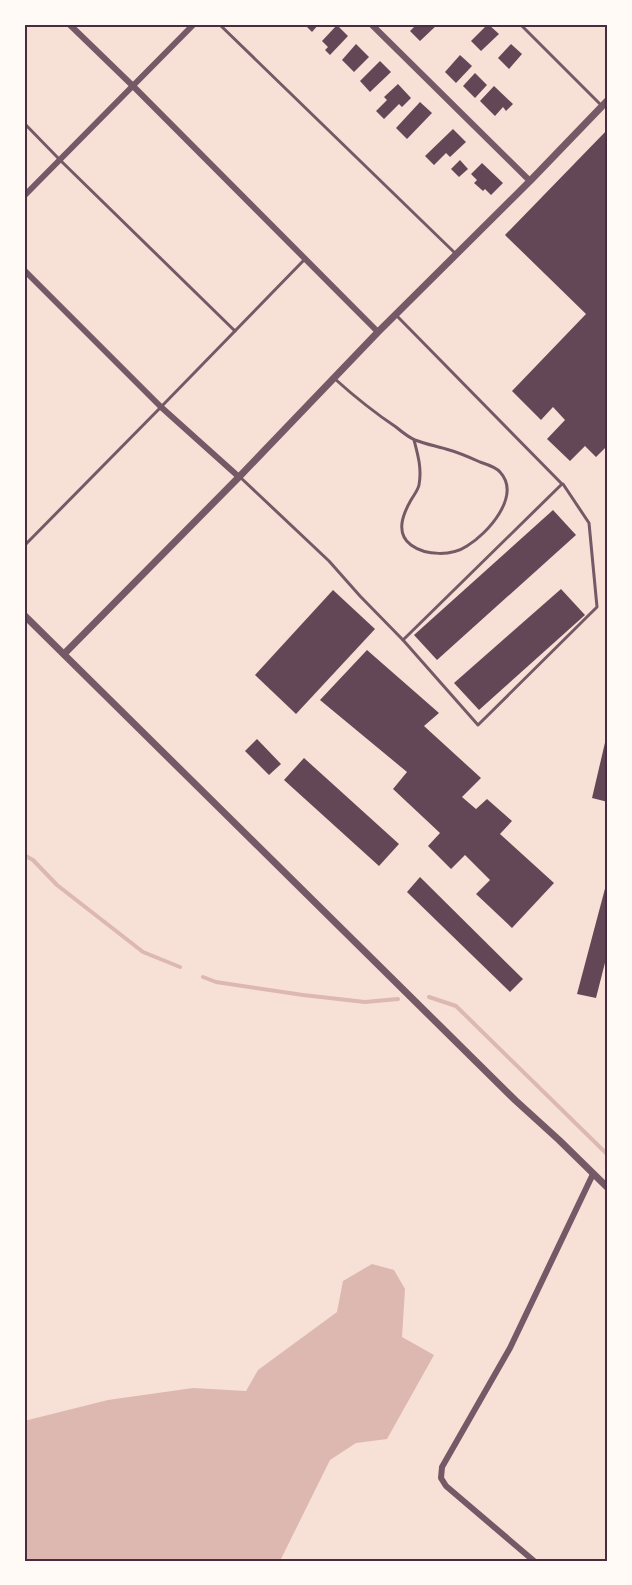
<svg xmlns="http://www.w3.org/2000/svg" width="632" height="1585" font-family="Cabin,sans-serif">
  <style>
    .water { fill: #dcb8b0 }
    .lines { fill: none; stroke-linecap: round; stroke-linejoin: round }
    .stream { stroke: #dcb8b0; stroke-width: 4 }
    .building { fill: #644757 }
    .service { stroke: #755966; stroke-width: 3 }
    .minor { stroke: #755966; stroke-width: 6 }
    .tertiary { stroke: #755966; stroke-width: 7 }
    .neatline { fill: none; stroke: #4a2c40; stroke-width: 2 }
  </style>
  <rect width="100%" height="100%" fill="#f7e1d7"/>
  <path class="water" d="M372,1264L394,1270L405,1289L402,1337L434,1355L387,1439L356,1443L330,1460L280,1561H24V1421L108,1400L193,1388L246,1391L258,1370L337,1312L343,1281Z"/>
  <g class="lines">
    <g class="stream">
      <path d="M24,855L33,860L57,885L143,952L180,967"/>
      <path d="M203,977L216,982L303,995L365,1002L398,999"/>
      <path d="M429,997L456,1006L608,1155"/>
    </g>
  </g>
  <g class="building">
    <path d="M304,24H319L312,32Z"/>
    <path d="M415,24H438L420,41L410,31L416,25Z"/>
    <path d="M488,24L499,34L481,51L471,41Z"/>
    <path d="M337,25L348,36L330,55L325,50L328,47L322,41Z"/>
    <path d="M356,44L369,57L354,72L342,60Z"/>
    <path d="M511,44L522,54L509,69L498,58Z"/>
    <path d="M460,55L472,66L456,83L445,72Z"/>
    <path d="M380,61L391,72L370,92L360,81Z"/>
    <path d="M475,73L487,85L475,98L463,86Z"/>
    <path d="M398,84L411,98L402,107L399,104L384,119L376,111L387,100L384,97Z"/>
    <path d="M494,86L513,104L506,111L503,107L495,116L480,101Z"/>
    <path d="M420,102L432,113L407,139L396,128Z"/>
    <path d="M453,129L466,142L450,157L446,153L434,165L425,156Z"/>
    <path d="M608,129V445L596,457L585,446L570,461L547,439L565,420L553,407L541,420L512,391L586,314L505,235Z"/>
    <path d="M460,160L468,169L459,177L451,169Z"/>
    <path d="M482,163L503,183L491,195L485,189L483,191L474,183L477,180L471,174Z"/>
    <path d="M553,510L576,535L437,660L414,635Z"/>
    <path d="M561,589L585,615L479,710L454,683Z"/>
    <path d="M333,590L375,629L296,714L255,675Z"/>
    <path d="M367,650L439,713L424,726L481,778L462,797L476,809L487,799L512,821L500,834L554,883L512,928L476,894L490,880L465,855L451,869L428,846L440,833L393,789L407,772L320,700Z"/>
    <path d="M607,734H608V802L592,798Z"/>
    <path d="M257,739L281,764L269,775L245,751Z"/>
    <path d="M304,758L399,844L379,866L284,780Z"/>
    <path d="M420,877L523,979L510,992L407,892Z"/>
    <path d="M607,881L608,951L596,998L577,994Z"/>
  </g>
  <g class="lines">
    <g class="service">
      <path d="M219,24L456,254"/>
      <path d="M520,24L601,105"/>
      <path d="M24,123L60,160L235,331"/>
      <path d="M335,379C355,397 375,413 396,427C402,432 408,437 415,440C425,444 436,446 446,449C457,452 469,457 480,462C486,464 496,467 500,472C522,496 487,534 467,546C452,556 426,556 411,545C395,533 403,514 411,500C414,495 418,490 419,485C422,469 418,455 414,440"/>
      <path d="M241,478L329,561L360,596L403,640L562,484L396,315"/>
      <path d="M24,546L161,407L304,260"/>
      <path d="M403,640L478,725L597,607L589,523L563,484"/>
    </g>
    <g class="minor">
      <path d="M69,24L133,86L378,332"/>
      <path d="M371,24L530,181"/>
      <path d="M24,196L194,24"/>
      <path d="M24,270L161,407L239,477"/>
      <path d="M534,1561L446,1486L441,1478L442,1467L510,1348L593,1174"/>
    </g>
    <g class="tertiary">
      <path d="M24,615L515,1100L559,1140L608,1188"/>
      <path d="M64,654L239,477L378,332L530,181L608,100"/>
    </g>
  </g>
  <rect width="632" height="1585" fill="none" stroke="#fffaf5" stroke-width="51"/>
  <rect x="26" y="26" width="580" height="1534" class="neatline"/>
</svg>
